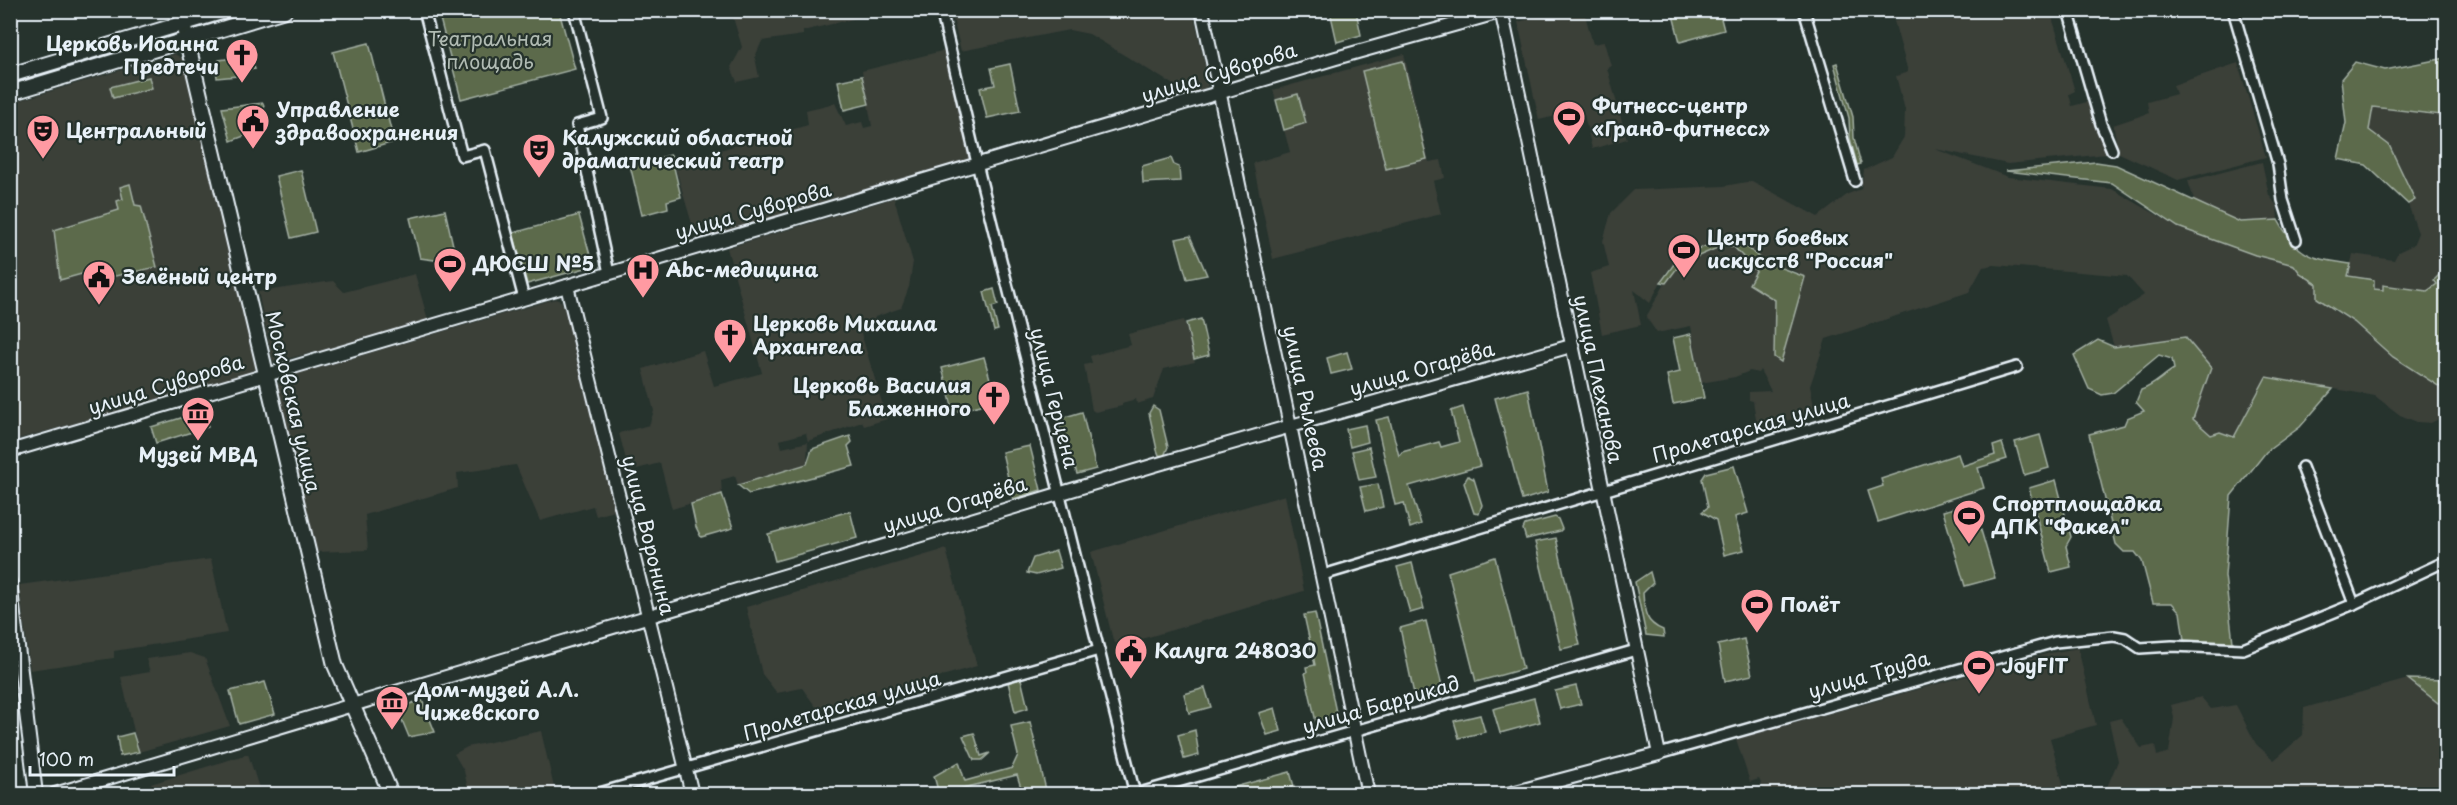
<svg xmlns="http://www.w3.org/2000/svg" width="2457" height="805" font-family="'Playpen Sans',sans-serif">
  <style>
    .built { fill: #3a3f39; fill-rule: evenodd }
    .green { fill: #5c6b4c; stroke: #a2aea2; stroke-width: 1.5 }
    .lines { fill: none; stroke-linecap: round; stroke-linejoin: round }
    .street-casing { stroke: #e8f1f8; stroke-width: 14 }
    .secondary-casing { stroke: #e8f1f8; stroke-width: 16 }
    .primary-casing { stroke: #e8f1f8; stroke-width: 18 }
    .street { stroke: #26332d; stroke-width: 9 }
    .secondary { stroke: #26332d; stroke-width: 12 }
    .primary { stroke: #26332d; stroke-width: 14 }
    .labels { text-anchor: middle; stroke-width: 4.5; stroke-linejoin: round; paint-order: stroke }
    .park-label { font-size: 20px; fill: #b0bbb3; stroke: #26332d }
    .poi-label { font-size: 20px; font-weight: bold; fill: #e8f1f8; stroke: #26332d; text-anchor: start }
    .street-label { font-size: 20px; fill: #e8f1f8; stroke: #26332d }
  </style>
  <rect width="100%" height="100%" fill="#26332d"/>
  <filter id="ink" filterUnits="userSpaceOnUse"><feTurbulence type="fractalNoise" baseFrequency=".0167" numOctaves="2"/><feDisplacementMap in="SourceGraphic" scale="12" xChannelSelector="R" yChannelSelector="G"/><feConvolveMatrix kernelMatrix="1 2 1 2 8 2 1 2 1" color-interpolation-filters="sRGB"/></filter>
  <g filter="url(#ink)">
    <g class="built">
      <path d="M731,11V10L886,11L803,31V35L762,41L755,57L759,77L737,82L731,67L742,47Z"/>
      <path d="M951,11H1193L1209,83L1205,90L1175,99L1172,84L1089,34L1069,30L961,51Z"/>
      <path d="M1560,11H1584L1593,44L1604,42L1611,66L1607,68L1627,139L1592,149L1584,115L1571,118L1569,113L1539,120L1518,22Z"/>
      <path d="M1928,11H2050L2075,91L2069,94L2072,106L2090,101L2107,154L2008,164L1935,149L2008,177L2112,189L2178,227L2255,255L2294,265L2300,273L2317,284L2334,311L2354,322L2393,357L2446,391V415L2431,423L2417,422L2400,415L2375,396L2266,377L2234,437L2211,435L2193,420L2211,368L2186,337L2114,347L2106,320L2144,295L2127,276L1994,265L1983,267L1969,292L1826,339L1810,386L1815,411L1758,431L1753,401L1749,400V392L1771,391L1760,370L1758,373L1750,371L1735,377L1701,383L1691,326L1657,333L1646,317L1670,275L1680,264L1724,245L1734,247L1756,271L1749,284L1775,300L1774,357L1797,272L1763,261L1732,235L1679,257L1665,274L1650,303L1634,290L1641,325L1602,334L1590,273L1609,267L1603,241L1611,213L1634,190L1724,186L1752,181L1818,217L1848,194L1861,189L1864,170L1892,157L1904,137L1905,110L1896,76L1908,72L1894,21Z"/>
      <path d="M946,50L970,156L967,161L697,241L674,163L808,125L806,110L835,103L846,126L862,122L864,128L872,126L862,71Z"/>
      <path d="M175,54L184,60L256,360L255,370L246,376L11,441V103Z"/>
      <path d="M1404,54L1429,162L1441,160L1445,178L1433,181L1441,214L1273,259L1253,163L1290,152L1273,90Z"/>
      <path d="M2238,63L2266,157L2178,180L2119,153L2113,125L2149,113L2147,102L2176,94L2173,85Z"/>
      <path d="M2446,99V268L2434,280L2437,284L2427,291L2383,285V290L2374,289L2348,276L2353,254L2394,260L2398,252L2413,245L2418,233L2408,204L2414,200L2369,130L2373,107L2441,115Z"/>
      <path d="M2262,162L2269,195L2277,206L2278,220L2240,222L2195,203L2188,181Z"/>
      <path d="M894,198L913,262L909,287L901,308L875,317L872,329L861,333L887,419L864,426L862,422L808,441L807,464L738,485L735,476L721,480L722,494L672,509L660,463L629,471L619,433L649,425L654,411L643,369L703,351L714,386L762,373L727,248ZM806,433L808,442L782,448L780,440Z"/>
      <path d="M415,274L428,320L346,345L273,362L258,292L333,281L344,292Z"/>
      <path d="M555,299L561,301L564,307L615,511L596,516L593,506L540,521L516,465L457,473L458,488L365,515L368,550L316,552L277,391L279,382L287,377Z"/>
      <path d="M1184,320L1195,362L1164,369L1153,399L1137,404L1136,399L1122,403V406L1095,412L1092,410L1084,365L1092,363L1090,356L1131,345L1128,334Z"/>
      <path d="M1285,495L1304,591L1118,646L1113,640L1091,552Z"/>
      <path d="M946,549L977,666L819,711L802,688L777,693L762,674L746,607Z"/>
      <path d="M211,559L227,633L114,651V658L30,670L19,585Z"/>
      <path d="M2078,648L2096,725L2050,738L2066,794H1765L1759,779L1750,782L1736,739L2050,653Z"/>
      <path d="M190,653L205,658L230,726L139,752L121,677L150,672L146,659Z"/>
      <path d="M2408,679L2438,703L2446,702V794H2104L2118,761L2109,721L2121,718L2141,748L2155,745L2157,756L2169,752L2174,718L2171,705L2201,697L2211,709L2236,705L2256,744L2274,760L2303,735L2304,708Z"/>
      <path d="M541,731L555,792L469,794L464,771L454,754L467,747Z"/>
      <path d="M248,754L261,794H143L141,787Z"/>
    </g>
    <g class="green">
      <path d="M438,11H559L575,69L461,99Z"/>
      <path d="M1330,11H1356L1361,35L1337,42Z"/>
      <path d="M1691,11H1719L1724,30L1680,42L1673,15Z"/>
      <path d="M369,43L394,142L359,152L333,52Z"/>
      <path d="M250,56L255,69L237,71V76L217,78L216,68L219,60Z"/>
      <path d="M2446,58V99L2441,115L2373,107L2369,130L2389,145L2415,200L2408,204L2366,165L2338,159L2346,123L2341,79L2355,62L2385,70Z"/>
      <path d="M1403,61L1427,159L1386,169L1362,71Z"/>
      <path d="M1837,63L1853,117L1854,138L1861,164L1857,165L1850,138L1849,118L1834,64Z"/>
      <path d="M1010,64L1020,111L987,118L980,88L995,85L991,68Z"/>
      <path d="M862,76L869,104L844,110L838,81Z"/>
      <path d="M149,77L152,88L113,98L110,87Z"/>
      <path d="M1298,94L1306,123L1284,130L1276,100Z"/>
      <path d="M263,103L267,121L263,122L265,128L231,141L222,108Z"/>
      <path d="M671,155L681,197L667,201L668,208L642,215L630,165Z"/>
      <path d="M1171,158L1174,165L1179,167L1180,181L1143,183L1142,166Z"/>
      <path d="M2096,162L2116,165L2240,222L2278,220C2299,258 2311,258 2351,264L2348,276L2374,280V289L2383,290V285L2427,291L2437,284L2434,280L2446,268V391L2393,357L2354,322L2317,298V284L2300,273L2294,265L2255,255L2178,227L2112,183L2006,171Z"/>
      <path d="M301,170L316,232L291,238L276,176Z"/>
      <path d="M130,184L135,205L141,206L157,267L106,278L96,270L60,280L54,230L119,210L117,201L123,199L120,187Z"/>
      <path d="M445,210L457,263L420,258L410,218Z"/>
      <path d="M579,215L593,266L527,284L513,233Z"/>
      <path d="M1733,235L1763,261L1805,277L1781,362L1774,357L1775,300L1749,284L1756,271L1734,247L1724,245L1680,264L1666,283L1661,282L1679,257Z"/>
      <path d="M1190,236L1207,275L1187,279L1176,239Z"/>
      <path d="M994,289L998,305L992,307L998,330L994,331L984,292Z"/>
      <path d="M1201,319L1209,355L1194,359L1186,323Z"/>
      <path d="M1691,334L1704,398L1673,404L1667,375L1680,372L1673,338Z"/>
      <path d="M2185,337L2211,368L2193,419L2211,435L2220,432L2234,437L2266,377L2333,389L2300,427L2266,452L2231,496L2225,576L2233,642L2184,640L2180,612L2172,603H2153L2142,561L2135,552H2124L2116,544L2089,434L2124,425L2127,418L2144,411L2136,402L2141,390C2154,386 2162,376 2174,369L2172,359L2159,355L2113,393L2102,395L2089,389L2074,355L2098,340L2114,347Z"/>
      <path d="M1347,352L1352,369L1331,374L1327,358Z"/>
      <path d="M984,357L996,401L946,414L952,406L942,368Z"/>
      <path d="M1528,389L1548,492L1522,500L1495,398Z"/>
      <path d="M1153,406L1159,410L1168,447L1164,456L1159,455L1157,450L1149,413Z"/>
      <path d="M1463,407L1480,466L1409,486L1421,524L1410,528L1404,503L1395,505L1376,420L1389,417L1399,456L1402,452L1439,442L1441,447L1459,442L1451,411Z"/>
      <path d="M204,411L208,427L156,443L151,427Z"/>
      <path d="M1082,412L1096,469L1077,474L1074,464L1069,465L1058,419Z"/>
      <path d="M1365,425L1368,442L1350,447L1346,429Z"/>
      <path d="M2040,435L2049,468L2024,475L2015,442Z"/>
      <path d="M850,436L852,442L848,446L854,466L749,494L738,485L807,464L812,449Z"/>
      <path d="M2002,443L2007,459L1978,468L1984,488L1878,522L1868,491L1883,486L1881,479L1958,454L1962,466L1995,455L1993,446Z"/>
      <path d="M1030,446L1041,490L1013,499L1002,452Z"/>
      <path d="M1369,447L1376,477L1359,480L1352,451Z"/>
      <path d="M1734,466L1748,513L1735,517L1744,550L1724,555L1716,520L1702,512L1708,507L1702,479L1706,473Z"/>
      <path d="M1468,476L1474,479L1482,505L1479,514L1474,513L1464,483Z"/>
      <path d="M2056,480L2071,537L2066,546L2071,567L2051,572L2029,488Z"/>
      <path d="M1378,484L1383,507L1366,511L1360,487Z"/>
      <path d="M722,494L733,528L701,537L696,527L691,504Z"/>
      <path d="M1973,503L1995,578L1965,586L1943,511Z"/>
      <path d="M850,511L857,538L775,561L768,534Z"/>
      <path d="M1555,517L1558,519L1562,529L1560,531L1526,539L1523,529L1525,525Z"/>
      <path d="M1556,538L1580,645L1561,649L1535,542Z"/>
      <path d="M1056,551L1061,568L1036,575L1027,573L1033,558Z"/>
      <path d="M1495,557L1523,669L1476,682L1448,572Z"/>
      <path d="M1412,563L1424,609L1410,613L1397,567Z"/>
      <path d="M1650,572L1653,583L1643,593C1644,611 1645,623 1663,630L1664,637L1646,635L1635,582Z"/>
      <path d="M1315,613L1337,717L1316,722L1305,673L1307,672L1306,667L1315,665L1304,615Z"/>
      <path d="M1426,621L1443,690L1415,699L1400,628Z"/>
      <path d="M1744,639L1752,675L1725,681L1718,645Z"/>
      <path d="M1021,679L1028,708L1015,712L1008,682Z"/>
      <path d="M2408,679L2446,680V702L2438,703Z"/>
      <path d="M265,682L275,714L239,724L230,691Z"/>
      <path d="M1576,686L1581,704L1560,709L1555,691Z"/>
      <path d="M1205,688L1211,707L1189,713L1184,694Z"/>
      <path d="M1534,698L1540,722L1500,733L1493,709Z"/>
      <path d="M422,700L435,732L409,737L397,708Z"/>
      <path d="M1275,708L1281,731L1267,735L1259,713Z"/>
      <path d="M1480,715L1485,732L1459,738L1454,721Z"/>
      <path d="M1030,722L1047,794H1023L1017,775L939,794L934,776L959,762L965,781L1012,768L1018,755L1011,726Z"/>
      <path d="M1195,730L1199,755L1184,759L1178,735Z"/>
      <path d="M133,733L139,752L120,756L117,737Z"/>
      <path d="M974,733L981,756L990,753L982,760H974L963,736Z"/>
      <path d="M1290,772L1296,794H1217L1216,792Z"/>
    </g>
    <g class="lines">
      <g class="street-casing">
        <g id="street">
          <path d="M424,10L462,156L485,150L524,299"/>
          <path d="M574,10L602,118L577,125L609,273"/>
          <path d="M941,10L980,176L1135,794"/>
          <path d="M1804,10L1855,181"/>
          <path d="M2068,10L2101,124L2112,150"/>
          <path d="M2233,10L2278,164L2283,200L2296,240"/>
          <path d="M2302,467L2354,604"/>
          <path d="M1323,575L2017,367"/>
          <path d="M1659,754L2055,642L2114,636L2125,638L2140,648L2172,646L2243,649L2354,604L2446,561"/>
          <path d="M596,794L1099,650"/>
          <path d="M1136,794L1636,650"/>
        </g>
      </g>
      <g class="secondary-casing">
        <g id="secondary">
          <path d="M180,10L183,24"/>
          <path d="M1202,10L1368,794"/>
          <path d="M1501,10L1659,754L1508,794"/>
          <path d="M567,286L692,794"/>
          <path d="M10,451L1336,58L1507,10"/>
          <path d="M10,582L36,794"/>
          <path d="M55,794L1155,465L1571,346"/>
        </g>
      </g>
      <g class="primary-casing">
        <g id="primary">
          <path d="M183,24L335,665L391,794"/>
          <path d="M10,75L228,10"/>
          <path d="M10,93L285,10"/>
        </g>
      </g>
      <use href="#street" class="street"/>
      <use href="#secondary" class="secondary"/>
      <use href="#primary" class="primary"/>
    </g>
  </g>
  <defs>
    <g id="church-pin" transform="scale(1.725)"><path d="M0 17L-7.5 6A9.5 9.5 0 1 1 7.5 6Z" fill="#ff9aa2" stroke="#26332d"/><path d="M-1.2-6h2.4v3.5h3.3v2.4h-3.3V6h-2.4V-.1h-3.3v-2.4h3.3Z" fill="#111"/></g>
    <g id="stadium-pin" transform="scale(1.725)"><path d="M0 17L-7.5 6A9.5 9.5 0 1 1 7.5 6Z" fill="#ff9aa2" stroke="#26332d"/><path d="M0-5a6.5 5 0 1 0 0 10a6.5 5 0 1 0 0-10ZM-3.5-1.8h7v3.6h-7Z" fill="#111"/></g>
    <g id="civic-pin" transform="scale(1.725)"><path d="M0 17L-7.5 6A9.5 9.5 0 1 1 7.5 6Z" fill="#ff9aa2" stroke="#26332d"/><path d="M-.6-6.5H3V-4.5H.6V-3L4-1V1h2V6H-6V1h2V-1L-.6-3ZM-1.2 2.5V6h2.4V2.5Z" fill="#111"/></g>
    <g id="theatre-pin" transform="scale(1.725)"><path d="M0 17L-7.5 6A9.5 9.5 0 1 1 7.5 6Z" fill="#ff9aa2" stroke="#26332d"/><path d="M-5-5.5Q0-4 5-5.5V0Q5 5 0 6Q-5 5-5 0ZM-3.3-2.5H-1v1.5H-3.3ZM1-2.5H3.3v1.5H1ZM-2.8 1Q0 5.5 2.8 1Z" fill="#111"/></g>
    <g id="hospital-pin" transform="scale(1.725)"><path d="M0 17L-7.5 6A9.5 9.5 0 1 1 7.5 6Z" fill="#ff9aa2" stroke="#26332d"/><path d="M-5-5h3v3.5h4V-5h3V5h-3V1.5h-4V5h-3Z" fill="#111"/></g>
    <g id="museum-pin" transform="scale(1.725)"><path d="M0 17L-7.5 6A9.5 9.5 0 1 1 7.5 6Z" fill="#ff9aa2" stroke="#26332d"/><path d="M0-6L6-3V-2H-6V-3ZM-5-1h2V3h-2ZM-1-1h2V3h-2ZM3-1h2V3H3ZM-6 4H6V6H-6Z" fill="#111"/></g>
  </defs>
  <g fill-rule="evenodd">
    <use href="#church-pin" x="242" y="55"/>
    <use href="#stadium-pin" x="1569" y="117"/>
    <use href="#civic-pin" x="253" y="121"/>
    <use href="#theatre-pin" x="43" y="131"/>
    <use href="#theatre-pin" x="539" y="150"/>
    <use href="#stadium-pin" x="1684" y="250"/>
    <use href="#stadium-pin" x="450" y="264"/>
    <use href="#hospital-pin" x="643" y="270"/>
    <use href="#civic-pin" x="99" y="277"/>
    <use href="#church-pin" x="730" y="335"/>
    <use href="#church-pin" x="994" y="397"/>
    <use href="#museum-pin" x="198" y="413"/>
    <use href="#stadium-pin" x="1969" y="516"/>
    <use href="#stadium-pin" x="1757" y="605"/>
    <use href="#civic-pin" x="1131" y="651"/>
    <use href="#stadium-pin" x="1979" y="666"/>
    <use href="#museum-pin" x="392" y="702"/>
  </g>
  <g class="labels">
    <g class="park-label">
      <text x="490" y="46">Театральная<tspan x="490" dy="23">площадь</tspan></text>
    </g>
    <g class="poi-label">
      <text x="219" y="51" text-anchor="end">Церковь Иоанна<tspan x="219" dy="23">Предтечи</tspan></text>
      <text x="1592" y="113">Фитнесс-центр<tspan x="1592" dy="23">«Гранд-фитнесс»</tspan></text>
      <text x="276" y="117">Управление<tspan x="276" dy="23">здравоохранения</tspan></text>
      <text x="66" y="138">Центральный</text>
      <text x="562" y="145">Калужский областной<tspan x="562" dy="23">драматический театр</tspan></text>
      <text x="1707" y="245">Центр боевых<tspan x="1707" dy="23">искусств "Россия"</tspan></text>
      <text x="473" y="271">ДЮСШ №5</text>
      <text x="666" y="277">Abc-медицина</text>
      <text x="122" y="284">Зелёный центр</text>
      <text x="753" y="331">Церковь Михаила<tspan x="753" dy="23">Архангела</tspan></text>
      <text x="971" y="393" text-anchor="end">Церковь Василия<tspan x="971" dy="23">Блаженного</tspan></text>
      <text x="198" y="462" text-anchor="middle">Музей МВД</text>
      <text x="1992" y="511">Спортплощадка<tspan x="1992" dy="23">ДПК "Факел"</tspan></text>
      <text x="1780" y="612">Полёт</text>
      <text x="1154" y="658">Калуга 248030</text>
      <text x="2002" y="673">JoyFIT</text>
      <text x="415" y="697">Дом-музей А.Л.<tspan x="415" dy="23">Чижевского</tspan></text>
    </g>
    <g class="street-label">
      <text transform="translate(1219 73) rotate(-17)" y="7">улица Суворова</text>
      <text transform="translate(753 211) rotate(-16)" y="7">улица Суворова</text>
      <text transform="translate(1422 369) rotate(-16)" y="7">улица Огарёва</text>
      <text transform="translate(1598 379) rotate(78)" y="7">улица Плеханова</text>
      <text transform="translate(166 385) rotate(-17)" y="7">улица Суворова</text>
      <text transform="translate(1054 398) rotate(76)" y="7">улица Герцена</text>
      <text transform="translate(1305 398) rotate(78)" y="7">улица Рылеева</text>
      <text transform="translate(293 402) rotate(77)" y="7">Московская улица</text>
      <text transform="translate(1751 428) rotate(-16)" y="7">Пролетарская улица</text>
      <text transform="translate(955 505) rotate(-17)" y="7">улица Огарёва</text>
      <text transform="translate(648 535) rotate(76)" y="7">улица Воронина</text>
      <text transform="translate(1869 675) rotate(-16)" y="7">улица Труда</text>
      <text transform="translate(1381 705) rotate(-16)" y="7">улица Баррикад</text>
      <text transform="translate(842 706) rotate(-16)" y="7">Пролетарская улица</text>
    </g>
  </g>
  <rect width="2457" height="805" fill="none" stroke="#26332d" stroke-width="36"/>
  <rect x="18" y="18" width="2421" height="769" fill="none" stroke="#e8f1f8" stroke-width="2" filter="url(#ink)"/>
  <path d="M30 766v9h144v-9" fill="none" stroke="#e8f1f8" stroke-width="3"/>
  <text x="39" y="766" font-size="18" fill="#e8f1f8" stroke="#26332d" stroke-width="4.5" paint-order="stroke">100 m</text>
</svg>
